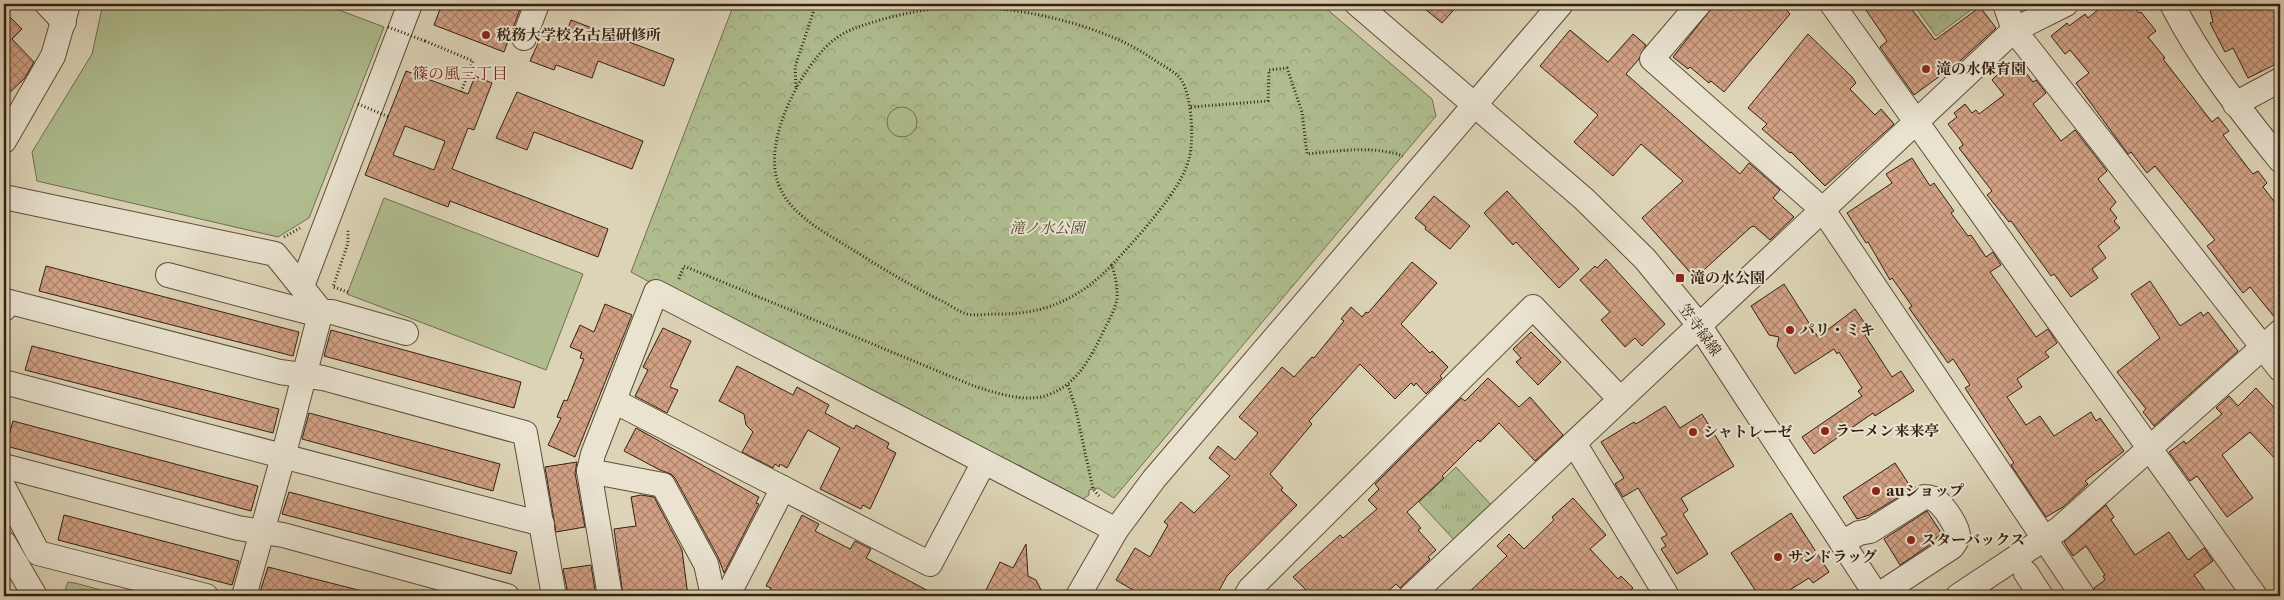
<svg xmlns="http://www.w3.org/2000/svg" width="2284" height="600" font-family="'Libre Caslon Text','Noto Serif JP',serif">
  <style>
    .grass { fill: url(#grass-tufts); stroke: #726e50 }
    .park { fill: url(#park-crowns); stroke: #726e50 }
    .garden { fill: #afbd8f; stroke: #726e50 }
    .building { fill: url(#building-cross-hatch); stroke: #352012; fill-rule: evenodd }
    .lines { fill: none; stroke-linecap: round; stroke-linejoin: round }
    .minor-casing { stroke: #5f4d3b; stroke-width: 26 }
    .path { stroke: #352012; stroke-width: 3; stroke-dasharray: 1 2.5; stroke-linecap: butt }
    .minor { stroke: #e9e3d0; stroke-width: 24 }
    .path-bridge { stroke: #352012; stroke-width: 3; stroke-dasharray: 1 2.5; stroke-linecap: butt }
    .poi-dot { fill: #8f2418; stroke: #e9e3d0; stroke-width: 2 }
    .labels { text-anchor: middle; stroke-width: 4; stroke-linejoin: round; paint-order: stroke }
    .poi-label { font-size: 15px; font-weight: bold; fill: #352012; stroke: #e9e3d0; text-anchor: start }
    .park-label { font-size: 15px; font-style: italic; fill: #544731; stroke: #e9e3d0 }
    .street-label { font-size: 15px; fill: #352012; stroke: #e9e3d0 }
    .neighbourhood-label { font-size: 16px; fill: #7a1f14; stroke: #e9e3d0 }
  </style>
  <defs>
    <pattern id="grass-tufts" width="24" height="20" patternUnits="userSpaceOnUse" patternTransform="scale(1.25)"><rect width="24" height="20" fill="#afbd8f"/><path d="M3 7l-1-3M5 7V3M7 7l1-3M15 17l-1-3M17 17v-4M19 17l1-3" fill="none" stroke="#97a27a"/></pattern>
    <pattern id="park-crowns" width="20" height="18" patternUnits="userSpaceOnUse" patternTransform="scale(1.25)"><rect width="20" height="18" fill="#afbd8f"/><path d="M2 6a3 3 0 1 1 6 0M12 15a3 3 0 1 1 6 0" fill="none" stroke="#97a27a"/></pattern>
    <pattern id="building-cross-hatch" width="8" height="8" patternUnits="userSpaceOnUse" patternTransform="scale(1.25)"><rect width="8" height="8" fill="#d2a185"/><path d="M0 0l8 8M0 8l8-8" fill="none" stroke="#ab836b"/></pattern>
  </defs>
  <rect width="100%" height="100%" fill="#ddd4b7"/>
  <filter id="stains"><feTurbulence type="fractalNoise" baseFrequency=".004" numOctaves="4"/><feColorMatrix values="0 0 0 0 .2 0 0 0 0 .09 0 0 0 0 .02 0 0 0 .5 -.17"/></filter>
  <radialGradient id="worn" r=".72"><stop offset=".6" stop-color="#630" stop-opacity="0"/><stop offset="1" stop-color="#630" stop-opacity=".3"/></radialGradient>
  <path class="grass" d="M1456,467L1494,508L1457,543L1419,502Z"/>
  <g class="park">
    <path d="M734,4H1321L1432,99L1436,116L1114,498L1098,488L1089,490V495L1083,499L863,385L860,390L833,376L835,371L658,280L655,285L631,272Z"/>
    <path d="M1913,4H1979L1936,36Z"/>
    <path d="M68,582L75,583L123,596H63Z"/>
  </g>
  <g class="garden">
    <path d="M103,4H323L384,27L309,218L278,237L37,181L32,152L92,54Z"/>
    <circle cx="902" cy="122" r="15"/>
    <path d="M384,198L583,274L546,370L347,294Z"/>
  </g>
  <g class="building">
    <path d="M442,4H522L504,52L434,25Z"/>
    <path d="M1419,4H1459L1442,23Z"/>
    <path d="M1715,4H1781L1790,14L1724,92L1711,81L1709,83L1690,67L1688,69L1673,57Z"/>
    <path d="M1862,4H1908L1935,40L1980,7L1996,28L1959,62L1914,95L1880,47L1887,41Z"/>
    <path d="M2105,4H2131L2139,13L2141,12L2156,31L2148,37L2165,58L2163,59L2212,122L2218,117L2229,131L2223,135L2248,168L2253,174L2258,171L2267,183L2263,187L2280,209V319H2276L2250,287L2243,293L2207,246L2215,240L2155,166L2147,173L2131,152L2128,154L2076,83L2089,73L2070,50L2065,54L2051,36L2067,23L2069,26L2085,14L2088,18Z"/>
    <path d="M2222,4H2280V62L2248,78L2233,48L2225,52L2210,23L2213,22L2210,10Z"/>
    <path d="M4,11L22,29L12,39L34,62L25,78L4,98Z"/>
    <path d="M571,20L674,59L664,86L598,61L592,78L556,65L554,70L530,61L542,35L550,39L554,30L566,34Z"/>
    <path d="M1570,30L1608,62L1633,34L1646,45L1639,59L1626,74L1740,174L1749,163L1780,190L1773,198L1794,217L1770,240L1754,226L1751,227L1695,278L1642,218L1683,181L1641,144L1613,176L1574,142L1598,115L1540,66Z"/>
    <path d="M1808,34L1852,77L1856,83L1850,89L1875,115L1881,109L1894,124L1825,186L1791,152L1790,153L1762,129L1767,124L1748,108Z"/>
    <path d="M2011,61L2012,63L2014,61L2022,70L2023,69L2033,82L2036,80L2046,93L2033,104L2061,141L2075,130L2107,171L2098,179L2116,202L2110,209L2117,218L2114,221L2120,228L2098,246L2106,258L2092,269L2098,278L2071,297L2054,274L2051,276L2011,221L2009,222L1987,195L1992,191L1959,148L1963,145L1961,141L1948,124L1957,117L1954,113L1965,104L1972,113L1976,110L1979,114L2004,95L1992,80Z"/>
    <path d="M406,71L468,94L475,76L492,83L474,130L468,128L452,169L608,229L598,257L450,201L448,207L365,175ZM405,126L445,141L434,170L393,155Z"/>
    <path d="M517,92L643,141L632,169L534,132L527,150L496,138Z"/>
    <path d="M1912,158L1930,186L1934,183L1954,211L1951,213L1968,236L1971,235L1986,257L1993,252L2001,265L1990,272L2036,337L2048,329L2057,343L2045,352L2049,357L2017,379L2022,387L2007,397L2026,425L2040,416L2054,436L2091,412L2096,421L2100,418L2124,451L2085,481L2088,484L2063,507L2046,517L2011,465L2014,463L1965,388L1970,385L1953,359L1948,363L1909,308L1912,306L1892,278L1890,280L1868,242L1866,243L1847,213L1892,183L1886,174Z"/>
    <path d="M1507,191L1579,269L1559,288L1516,242L1513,245L1484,213Z"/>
    <path d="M1434,196L1470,226L1450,249L1425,229L1426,227L1415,218Z"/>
    <path d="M1606,259L1665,324L1642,346L1635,338L1625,347L1601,320L1610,312L1580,280L1595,266L1597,268Z"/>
    <path d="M1412,262L1437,283L1401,324L1430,353L1432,351L1448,367L1440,376L1442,378L1426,394L1416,383L1414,386L1411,383L1395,399L1360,364L1309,421L1312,424L1270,474L1283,488L1281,490L1297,505L1227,576L1216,596H1143L1116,580L1135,548L1150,557L1168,525L1164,522L1181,502L1194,513L1230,476L1209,458L1218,446L1235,460L1258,433L1239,417L1282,367L1294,377L1312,357L1314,358L1344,321L1341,319L1351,307L1362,317L1366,312L1368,313Z"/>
    <path d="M46,266L299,332L293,356L39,291Z"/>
    <path d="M2150,281L2180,326L2201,312L2203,316L2208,312L2238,351L2154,426L2143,412L2146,409L2117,372L2160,338L2131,294Z"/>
    <path d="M1784,284L1818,337L1855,309L1870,331L1865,335L1892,377L1901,371L1914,391L1875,416L1873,413L1814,454L1802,437L1862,396L1858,391L1862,388L1839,352L1837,354L1834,349L1795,374L1777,346L1779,337L1769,335L1751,306Z"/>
    <path d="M605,304L632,315L575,457L548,445L561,418L557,417L564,400L567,401L584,359L580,358L582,352L570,347L580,325L594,332Z"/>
    <path d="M663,328L691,341L670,387L678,390L667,413L635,396L648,370L643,367Z"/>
    <path d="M331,330L521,382L514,408L324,356Z"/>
    <path d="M1531,332L1561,362L1538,385L1516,362L1521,358L1513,349Z"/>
    <path d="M32,346L279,409L273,433L25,370Z"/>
    <path d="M737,366L793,395L797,387L829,405L825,413L854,429L856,425L889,443L887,448L896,453L870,509L863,505L861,509L820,489L840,448L808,430L787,468L780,464L779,467L775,464L773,468L742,452L753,432L746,425L744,414L719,401Z"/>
    <path d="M1488,378L1519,407L1530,397L1563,435L1535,461L1499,423L1480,442L1478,440L1442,476L1444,478L1407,512L1421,528L1418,530L1436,550L1428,557L1430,559L1400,588L1396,584L1383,596H1312L1293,577L1340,535L1343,538L1377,509L1368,500L1379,489L1375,484L1461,398L1465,401Z"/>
    <path d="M2256,388L2280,414V464L2250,432L2222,455L2253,498L2227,517L2197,476L2190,481L2169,452L2184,441L2186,444L2222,414L2216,408L2229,396L2238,406Z"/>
    <path d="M1665,406L1680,428L1702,414L1734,466L1681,498L1688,510L1683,514L1708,554L1677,574L1661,549L1666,546L1661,538L1667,535L1638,488L1623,497L1615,484L1624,478L1601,442L1634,422L1636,424Z"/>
    <path d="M309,413L500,464L493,491L302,439Z"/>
    <path d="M13,421L258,486L251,511L6,446Z"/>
    <path d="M636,428L759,497L756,503L759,504L724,573L718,557L675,478L671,474L660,470L624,451Z"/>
    <path d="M577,462L575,473L585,527L556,532L545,467Z"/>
    <path d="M1895,463L1912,489L1869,515L1857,519L1843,497Z"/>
    <path d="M289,492L517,552L511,574L282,514Z"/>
    <path d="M641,495L654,497L682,550L688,596H623L614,529L636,526L631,497Z"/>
    <path d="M1573,498L1606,535L1590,549L1618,579L1621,576L1633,588L1630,591L1635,596H1465L1507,556L1497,546L1509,534L1524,549L1554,520L1552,517Z"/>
    <path d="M2106,505L2114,517L2111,520L2135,555L2169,532L2188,560L2204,548L2213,561L2194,575L2209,596H2097L2094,588L2105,580L2103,576L2105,575L2086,546L2073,556L2064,542Z"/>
    <path d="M1927,511L1942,534L1936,538L1937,540L1900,565L1884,539Z"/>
    <path d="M1791,513L1829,572L1813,583L1809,578L1780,596H1759L1731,553Z"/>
    <path d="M64,515L239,561L232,585L58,540Z"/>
    <path d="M802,515L819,524L815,531L850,549L855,541L871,549L866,558L938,596H767L771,588L766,586Z"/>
    <path d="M1026,544L1028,576L1036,580L1044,596H983L1000,562L1013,568Z"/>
    <path d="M591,565L596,596H589L588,590L568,594L563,569Z"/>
    <path d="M268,567L362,591L361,596H275L260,592Z"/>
  </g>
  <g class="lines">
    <g class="minor-casing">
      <g id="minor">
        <path d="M47,4L64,22"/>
        <path d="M1357,4L1584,199L1645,259L1699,325L1877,596"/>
        <path d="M1699,4L1652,59L1823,210L2083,596"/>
        <path d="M1832,4L2255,596"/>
        <path d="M2005,4L2014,30L2280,369"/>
        <path d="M2172,4C2201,61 2240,110 2280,160"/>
        <path d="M524,38L537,4"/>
        <path d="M2235,104L2280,80"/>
        <path d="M4,141L53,56L68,4"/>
        <path d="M4,197L275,254L321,311L283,457L244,596"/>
        <path d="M168,275L308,312H332L406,333"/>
        <path d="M302,286L410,4"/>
        <path d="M4,309L6,301L280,372L323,378L525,433L554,596"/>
        <path d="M4,382C183,431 362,476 542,524"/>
        <path d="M614,401L930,564L984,462"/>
        <path d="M1574,443L1667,596"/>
        <path d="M4,466L238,528L283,535L507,596"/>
        <path d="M589,471L593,454L656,292L1116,530"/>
        <path d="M4,488L38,553L206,596"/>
        <path d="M4,543L35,596"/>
        <path d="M1842,543L1859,533L1870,531L1924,497C1929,497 1934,498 1938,502C1945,508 1958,527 1958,536C1957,541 1955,543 1952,547L1877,596"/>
        <path d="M2026,573L2041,596"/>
        <path d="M729,593L783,488"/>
        <path d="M610,596L589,471L663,485L706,564L713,596"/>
        <path d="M1078,596L1116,530L1154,479L1561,4"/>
        <path d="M1246,596L1250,589L1533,307L1620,399"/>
        <path d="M1411,596L2014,30L2066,4"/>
        <path d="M1958,596L2059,529L2280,332"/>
      </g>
    </g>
    <g class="path">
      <path d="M1001,4L1007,10"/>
      <path d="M425,41L473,61L461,92"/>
      <path d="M796,87L795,67L816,4"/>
      <path d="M1191,107L1268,101L1269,70L1287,68L1302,112L1307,154C1339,151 1372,145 1403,156"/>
      <path d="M284,237L300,228"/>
      <path d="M679,279L684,266L974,386C995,393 1026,403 1048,395C1078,384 1091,357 1104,330C1109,320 1115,310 1117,299C1118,287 1115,276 1112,265C1135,240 1181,191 1189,159C1194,140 1192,98 1182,81C1176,71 1159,64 1150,57C1105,27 1036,11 982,7C948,5 912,11 880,20C861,26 844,30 829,44C799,72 763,141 778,183C790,216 825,232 853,250C882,268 911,286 942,301C950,305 959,312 967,314C976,316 987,314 996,314C1044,315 1079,299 1112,265"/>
      <path d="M348,292L333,287L348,243V229"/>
      <path d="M1068,385L1075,406L1093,489L1099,496"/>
    </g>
    <use href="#minor" class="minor"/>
    <g class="path-bridge">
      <path d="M388,27L425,41"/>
      <path d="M358,104L389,117"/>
    </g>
  </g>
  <g class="poi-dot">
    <circle cx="486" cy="35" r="5"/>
    <circle cx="1926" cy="69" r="5"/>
    <rect x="1675" y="273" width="10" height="10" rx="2.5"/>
    <circle cx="1790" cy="330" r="5"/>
    <circle cx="1825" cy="431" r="5"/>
    <circle cx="1693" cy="432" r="5"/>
    <circle cx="1876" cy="491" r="5"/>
    <circle cx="1911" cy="540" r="5"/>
    <circle cx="1778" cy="557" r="5"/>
  </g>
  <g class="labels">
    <g class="poi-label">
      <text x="496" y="40">税務大学校名古屋研修所</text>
      <text x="1936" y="74">滝の水保育園</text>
      <text x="1690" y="283">滝の水公園</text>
      <text x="1800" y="335">パリ・ミキ</text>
      <text x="1835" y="436">ラーメン来来亭</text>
      <text x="1703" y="437">シャトレーゼ</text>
      <text x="1886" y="496">auショップ</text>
      <text x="1921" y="545">スターバックス</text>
      <text x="1788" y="562">サンドラッグ</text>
    </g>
    <g class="park-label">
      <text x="1047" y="233">滝ノ水公園</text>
    </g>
    <g class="street-label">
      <text transform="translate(1700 330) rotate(54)" y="5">笠寺緑線</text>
    </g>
    <g class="neighbourhood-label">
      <text x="460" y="79">篠の風三丁目</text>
    </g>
  </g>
  <rect width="2284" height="600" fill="none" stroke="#ddd4b7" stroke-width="20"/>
  <rect x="5" y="5" width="2274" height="590" fill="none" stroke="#352012" stroke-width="2.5"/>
  <rect x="10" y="10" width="2264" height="580" fill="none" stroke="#352012"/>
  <rect width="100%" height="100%" filter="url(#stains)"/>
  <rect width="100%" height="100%" fill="url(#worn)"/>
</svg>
